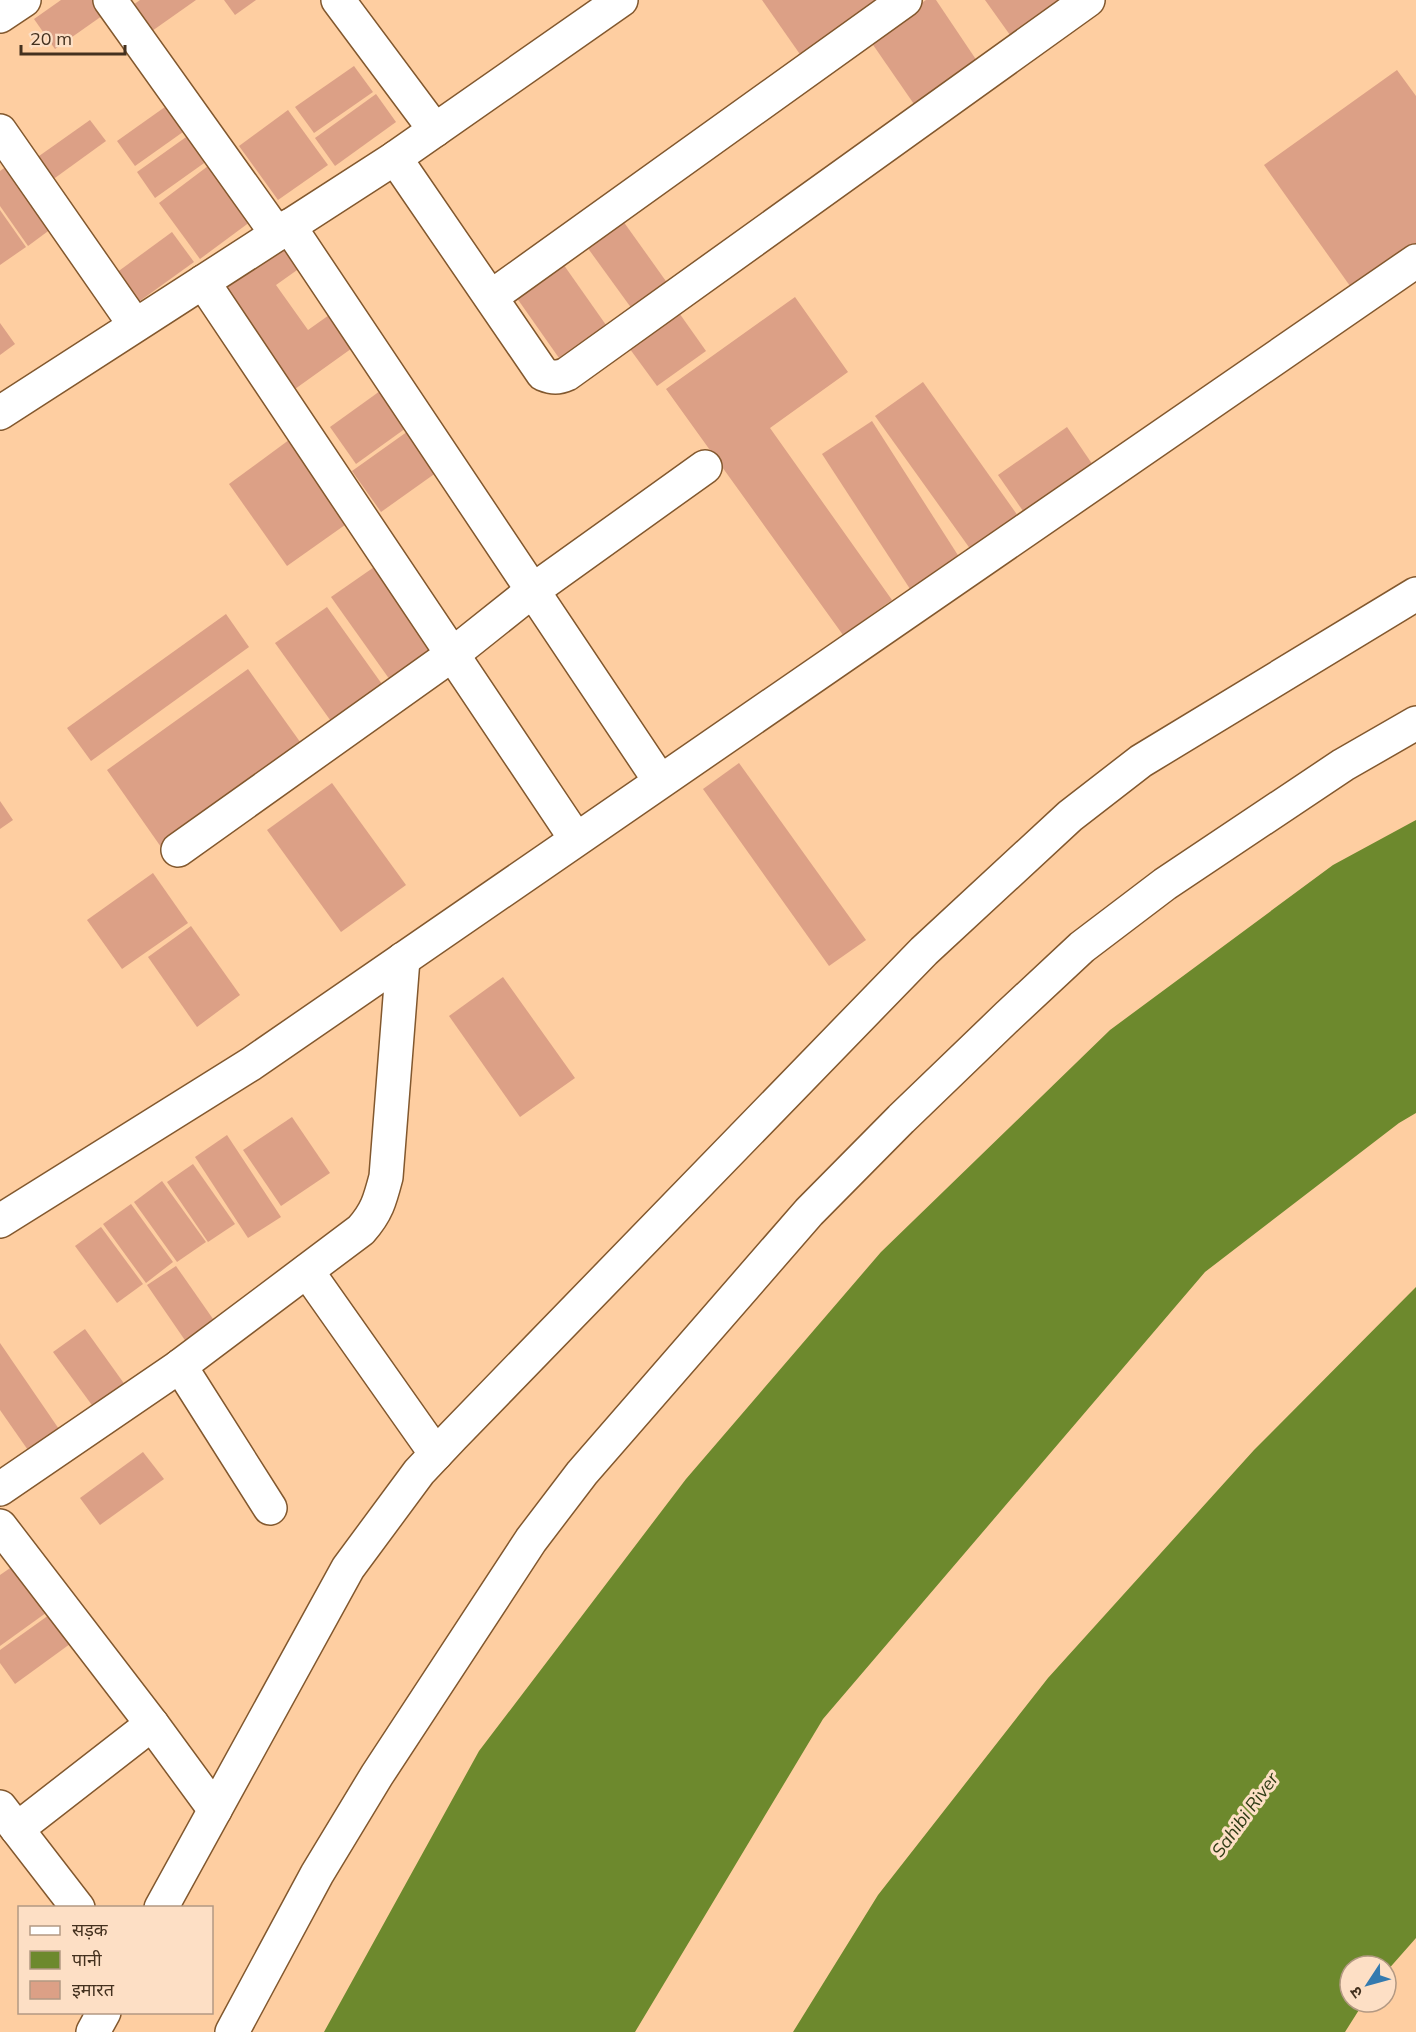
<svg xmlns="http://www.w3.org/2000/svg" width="1416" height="2032" font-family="Mulish,'Noto Sans Devanagari',sans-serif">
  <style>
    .water { fill: #6d892d }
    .building { fill: #dca086 }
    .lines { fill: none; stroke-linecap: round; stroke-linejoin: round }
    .minor-casing { stroke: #82582e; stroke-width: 36 }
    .tertiary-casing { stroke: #82582e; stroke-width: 36 }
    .minor { stroke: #fff; stroke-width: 33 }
    .tertiary { stroke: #fff; stroke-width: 33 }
    .labels { text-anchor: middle; stroke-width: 6; stroke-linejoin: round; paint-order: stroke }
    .water-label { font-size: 18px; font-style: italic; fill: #303c16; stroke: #fddfc5 }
  </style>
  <rect width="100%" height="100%" fill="#fecea1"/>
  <g class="water">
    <path d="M1416,820V1113L1399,1123L1205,1272L823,1719L635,2032H324L479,1751L686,1479L881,1252L1110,1030L1333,865Z"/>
    <path d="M1416,1287V1938L1386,1972V1966H1350V2002H1364L1345,2032H793L878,1895L1048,1678L1254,1450Z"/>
  </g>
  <g class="building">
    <path d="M61,0H101L109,11L55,49L34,19Z"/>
    <path d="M140,0H196L152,31L133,5Z"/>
    <path d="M224,0H256L235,15Z"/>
    <path d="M762,0H888L804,60Z"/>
    <path d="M926,0H936L979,64L916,107L869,39Z"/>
    <path d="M985,0H1076L1015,42Z"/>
    <path d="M354,66L373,92L314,133L295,107Z"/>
    <path d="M1397,70L1416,96V250L1355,293L1264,165Z"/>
    <path d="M376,94L396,122L335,166L315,138Z"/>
    <path d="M172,102L190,127L135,166L117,141Z"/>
    <path d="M288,110L328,165L278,200L239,146Z"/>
    <path d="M90,120L106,141L48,183L32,161Z"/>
    <path d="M196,130L214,156L155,198L137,172Z"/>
    <path d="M216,160L258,216L200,259L159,203Z"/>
    <path d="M14,161L59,223L28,246L0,206V171Z"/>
    <path d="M0,210L26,247L0,265Z"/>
    <path d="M623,221L668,284L632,309L587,247Z"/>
    <path d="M172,232L194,262L137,303L116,273Z"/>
    <path d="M288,237L307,263L276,285L308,330L339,308L362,341L295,389L221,284Z"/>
    <path d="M561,261L606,325L559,358L514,294Z"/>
    <path d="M795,297L848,372L770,428L892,600L843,635L666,389Z"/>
    <path d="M677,310L706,351L657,386L627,345Z"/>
    <path d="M0,323L15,344L0,355Z"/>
    <path d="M923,382L1023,523L976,557L875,416Z"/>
    <path d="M387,386L413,423L356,464L330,427Z"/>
    <path d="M872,421L961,560L912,592L822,454Z"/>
    <path d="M418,424L447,465L381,512L352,471Z"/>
    <path d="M1067,427L1099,474L1030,521L998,475Z"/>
    <path d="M293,437L352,520L287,566L229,484Z"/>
    <path d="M380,563L444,652L395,687L331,597Z"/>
    <path d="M327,607L384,687L333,724L275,643Z"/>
    <path d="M226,614L249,647L91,761L67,728Z"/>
    <path d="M248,669L303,746L161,847L107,770Z"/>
    <path d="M739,763L866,940L829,966L703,789Z"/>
    <path d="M332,783L406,885L341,932L267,830Z"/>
    <path d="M0,801L13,820L0,829Z"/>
    <path d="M153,873L188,923L122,969L87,920Z"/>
    <path d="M191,926L240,995L197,1027L148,957Z"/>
    <path d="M503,977L575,1078L520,1117L449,1016Z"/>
    <path d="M292,1117L330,1173L281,1206L243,1150Z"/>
    <path d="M227,1135L281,1217L248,1238L195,1157Z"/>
    <path d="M193,1164L235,1224L208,1242L167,1182Z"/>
    <path d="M162,1181L206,1242L177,1262L134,1202Z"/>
    <path d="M131,1204L173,1262L146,1283L103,1224Z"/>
    <path d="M101,1227L143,1284L117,1303L75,1246Z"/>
    <path d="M176,1266L220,1329L191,1349L147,1285Z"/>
    <path d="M85,1329L128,1389L97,1412L53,1352Z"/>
    <path d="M0,1343L61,1432L30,1453L0,1410Z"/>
    <path d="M143,1452L164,1479L100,1525L80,1498Z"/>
    <path d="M16,1564L50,1610L0,1646V1575Z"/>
    <path d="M49,1615L70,1644L15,1684L0,1663V1650Z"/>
  </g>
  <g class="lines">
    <g class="minor-casing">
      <g id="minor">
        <path d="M110,0L277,234"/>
        <path d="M338,0L435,130"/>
        <path d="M0,16L24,0"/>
        <path d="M0,131L135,325"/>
        <path d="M395,158L543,374C553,378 558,378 567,374L1088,0"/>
        <path d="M289,226L660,781"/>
        <path d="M203,282L576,839"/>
        <path d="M491,297L905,0"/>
        <path d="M0,413L395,158L621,0"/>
        <path d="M178,850L453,654L532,591L705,467"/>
        <path d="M0,1221L251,1064L1416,261"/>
        <path d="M307,1271L436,1454"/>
        <path d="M180,1366L270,1508"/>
        <path d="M0,1489L180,1366L361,1230C377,1212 380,1200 386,1177L403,959"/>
        <path d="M0,1526L152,1724"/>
        <path d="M0,1807L78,1908"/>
        <path d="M17,1829L152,1724L215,1810"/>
      </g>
    </g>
    <g class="tertiary-casing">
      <g id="tertiary">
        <path d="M161,1908L348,1568L419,1472L453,1436L924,951L1070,816L1141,761L1416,594"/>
        <path d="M93,2032L104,2012"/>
        <path d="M232,2032L317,1874L377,1775L531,1540L582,1473L809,1212L901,1119L1008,1016L1082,947L1165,884L1343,765L1416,723"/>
      </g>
    </g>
    <use href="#minor" class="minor"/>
    <use href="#tertiary" class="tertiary"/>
  </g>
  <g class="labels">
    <g class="water-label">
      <text transform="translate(1245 1815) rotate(-54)" y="6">Sahibi River</text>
    </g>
  </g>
  <rect x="18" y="1906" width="195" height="108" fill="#fddfc5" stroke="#b39983" stroke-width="1.5"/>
  <rect x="30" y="1926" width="30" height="9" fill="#ffffff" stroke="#b39983" stroke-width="1.5"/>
  <text x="72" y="1936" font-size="18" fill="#44311f">सड़क</text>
  <rect x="30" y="1951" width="30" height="18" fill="#6d892d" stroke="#b39983" stroke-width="1.5"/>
  <text x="72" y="1966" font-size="18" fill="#44311f">पानी</text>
  <rect x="30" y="1981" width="30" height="18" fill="#dca086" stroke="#b39983" stroke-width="1.5"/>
  <text x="72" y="1996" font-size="18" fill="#44311f">इमारत</text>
  <g transform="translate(1368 1984) rotate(234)"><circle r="28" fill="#fddfc5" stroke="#b39983" stroke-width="1.5"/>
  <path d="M0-4.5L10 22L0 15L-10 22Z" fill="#347aaf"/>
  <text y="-9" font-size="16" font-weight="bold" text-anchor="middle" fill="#44311f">उ</text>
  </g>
  <path d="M21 45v9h104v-9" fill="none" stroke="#44311f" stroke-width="3"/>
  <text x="30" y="45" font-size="18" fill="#44311f" stroke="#fddfc5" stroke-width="4.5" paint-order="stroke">20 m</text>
</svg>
